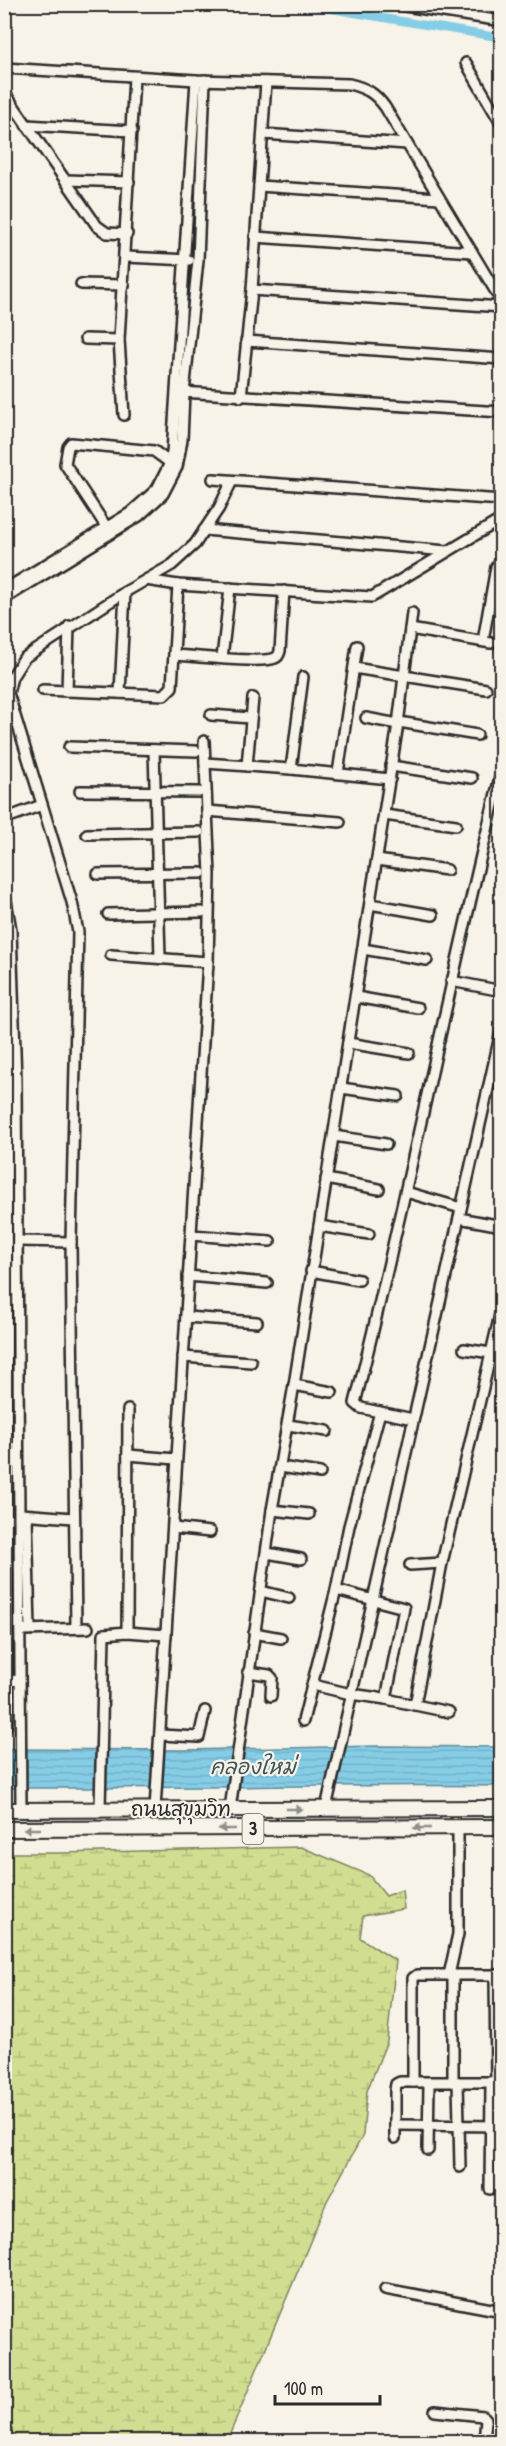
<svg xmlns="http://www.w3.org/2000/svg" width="506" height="2446" font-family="'Patrick Hand','Playpen Sans Thai',sans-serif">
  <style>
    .wetland { fill: url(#wetland-marsh); stroke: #7e845e; stroke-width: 1.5 }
    .water { fill: url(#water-rules); stroke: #618c9b; stroke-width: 1.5 }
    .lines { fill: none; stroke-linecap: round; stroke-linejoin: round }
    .canal { stroke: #85cde6; stroke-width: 8 }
    .minor-casing { stroke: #2b2b2b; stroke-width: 14 }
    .highway-casing { stroke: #2b2b2b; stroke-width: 18 }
    .minor { stroke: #f7f3e8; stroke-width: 9 }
    .highway { stroke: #f7f3e8; stroke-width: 14 }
    .oneway { fill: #918f8a }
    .labels { text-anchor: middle; stroke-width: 4.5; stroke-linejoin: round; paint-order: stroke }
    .shield { fill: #f7f3e8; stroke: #686764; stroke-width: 1.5 }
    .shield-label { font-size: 18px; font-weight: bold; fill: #2b2b2b }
    .street-label { font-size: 20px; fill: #2b2b2b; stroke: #f7f3e8 }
    .water-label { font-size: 21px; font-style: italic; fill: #42545a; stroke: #f7f3e8 }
  </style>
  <defs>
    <pattern id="wetland-marsh" width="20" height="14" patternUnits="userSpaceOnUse" patternTransform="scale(1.5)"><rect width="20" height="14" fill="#d1dd90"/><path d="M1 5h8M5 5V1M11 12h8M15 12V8" fill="none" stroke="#b4be7c"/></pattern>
    <pattern id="water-rules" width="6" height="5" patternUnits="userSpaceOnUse" patternTransform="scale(1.5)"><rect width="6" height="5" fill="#85cde6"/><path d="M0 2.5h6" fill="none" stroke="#73b0c5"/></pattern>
  </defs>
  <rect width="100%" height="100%" fill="#f7f3e8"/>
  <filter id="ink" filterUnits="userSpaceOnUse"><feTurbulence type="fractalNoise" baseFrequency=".0167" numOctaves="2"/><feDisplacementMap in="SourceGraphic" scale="12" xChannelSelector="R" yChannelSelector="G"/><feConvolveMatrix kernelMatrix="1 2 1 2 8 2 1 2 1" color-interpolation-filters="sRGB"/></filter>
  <g filter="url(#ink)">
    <path class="wetland" d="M301,1847L369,1875L386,1896L402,1890L404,1909L363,1916L360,1938L396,1961L387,2041L367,2091L363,2135L327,2201L227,2441H5V1853H61Z"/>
    <path class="water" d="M377,1746L501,1747V1786C336,1784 170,1789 5,1788V1749L184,1750Z"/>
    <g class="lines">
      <path class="canal" d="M301,4L502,38"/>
      <g class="minor-casing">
        <g id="minor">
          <path d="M392,4L502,21"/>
          <path d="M466,63L502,125"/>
          <path d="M4,68L196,80L349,84C366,88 375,93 385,107L502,302"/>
          <path d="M4,92L97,226L107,233L127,234"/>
          <path d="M26,125L132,131"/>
          <path d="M263,134L407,144"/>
          <path d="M66,180L129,182"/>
          <path d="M259,186L439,198"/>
          <path d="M255,237L472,252"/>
          <path d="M126,257L189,260"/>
          <path d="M81,284L124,285"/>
          <path d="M252,290L502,307"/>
          <path d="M85,339L119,340"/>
          <path d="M246,341L502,359"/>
          <path d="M181,392L502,412"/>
          <path d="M241,397L252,290L266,82"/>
          <path d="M124,415L119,340L134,77"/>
          <path d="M213,479L502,500"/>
          <path d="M107,528L65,464L68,447L71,443L154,451L169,462"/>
          <path d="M204,530L447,551"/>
          <path d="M146,580L178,585L372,597L502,519"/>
          <path d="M4,590L130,513L157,489L168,467L172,453L196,80"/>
          <path d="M4,599L139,516L163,494L177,467L182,440L184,393L198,260L205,80"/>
          <path d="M69,626L67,691L164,695L172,687L178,585"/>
          <path d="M410,629L491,643"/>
          <path d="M483,641L496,567L502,561"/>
          <path d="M175,655C192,656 263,664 275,658C278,657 279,655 280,651L284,591"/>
          <path d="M222,658L230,588"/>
          <path d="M354,668L486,689"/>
          <path d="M43,690L67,691"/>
          <path d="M120,693L125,592"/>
          <path d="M211,715L250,718"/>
          <path d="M366,718L398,724"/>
          <path d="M399,722L477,735"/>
          <path d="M204,741L207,811"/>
          <path d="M69,747L196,751"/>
          <path d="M154,750L160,957"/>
          <path d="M205,763L291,769L390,779"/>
          <path d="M247,766L253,698"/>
          <path d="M391,766L472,778"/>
          <path d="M291,769L303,677"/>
          <path d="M338,773L357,646"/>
          <path d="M80,791L199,792"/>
          <path d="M384,815L456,825"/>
          <path d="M4,819L42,805"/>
          <path d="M87,834L199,832"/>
          <path d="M377,860L447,870"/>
          <path d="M98,874L201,873"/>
          <path d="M4,889L11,930L16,1081L21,1809"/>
          <path d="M370,904L433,915"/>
          <path d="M108,914L202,912"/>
          <path d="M363,949L427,960"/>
          <path d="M111,955L208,962"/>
          <path d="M451,981L502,991"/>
          <path d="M356,997L418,1008"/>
          <path d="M7,1037V1681L20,1680"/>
          <path d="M348,1043L409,1053"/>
          <path d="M341,1088L398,1096"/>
          <path d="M334,1136L386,1144"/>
          <path d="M326,1179L379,1189"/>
          <path d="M406,1192L461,1208"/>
          <path d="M459,1218L502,1226"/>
          <path d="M319,1226L369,1234"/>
          <path d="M191,1235L270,1241"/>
          <path d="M17,1241L71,1242"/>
          <path d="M311,1271L359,1280"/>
          <path d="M188,1276L267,1283"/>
          <path d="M186,1317L257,1322"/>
          <path d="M464,1349L491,1353"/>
          <path d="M183,1357L251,1362"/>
          <path d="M294,1385L332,1392"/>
          <path d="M413,1419L361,1408L355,1403C409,1193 449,980 502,769"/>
          <path d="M288,1425L327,1431"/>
          <path d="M128,1455L176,1459"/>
          <path d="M280,1467L320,1473"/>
          <path d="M272,1510L309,1514"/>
          <path d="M21,1514L73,1518"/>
          <path d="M27,1515L30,1629"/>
          <path d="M173,1528L210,1532"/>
          <path d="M267,1553L301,1559"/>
          <path d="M410,1565L442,1563"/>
          <path d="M336,1590L404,1608L386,1699"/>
          <path d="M261,1591L289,1598"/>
          <path d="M76,1628L71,1242L78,932L72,902L8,693L12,677L24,658L125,592L172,565L195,544L219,508L232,481"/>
          <path d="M25,1630L88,1628"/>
          <path d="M127,1632L128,1410"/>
          <path d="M254,1633L281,1638"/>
          <path d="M248,1672L269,1675L272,1678L271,1696"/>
          <path d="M313,1685L351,1694L386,1699L449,1712"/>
          <path d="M415,1705L442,1563L502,1306"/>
          <path d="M303,1721L336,1590L349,1526L380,1412"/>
          <path d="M6,1726L7,1681"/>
          <path d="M160,1735L199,1737L205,1711"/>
          <path d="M326,1808L502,1027"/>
          <path d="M100,1809L104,1634L127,1632L166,1635"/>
          <path d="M155,1809L208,962L210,874L207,811L340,822"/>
          <path d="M230,1809L272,1510L294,1385L398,724L412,613"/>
          <path d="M449,1975L458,1934V1828"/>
          <path d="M495,1975L496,2082"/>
          <path d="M413,2082V1978L417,1975H502"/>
          <path d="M453,2082V1975"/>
          <path d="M458,2082L460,2167"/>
          <path d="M395,2125L502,2126"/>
          <path d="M395,2138V2090L396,2084L400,2082H502"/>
          <path d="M428,2150L429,2083"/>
          <path d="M490,2189L491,2082"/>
          <path d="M500,2204L502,2207"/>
          <path d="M385,2289L502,2311"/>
          <path d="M435,2411L483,2416L486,2419L484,2442"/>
        </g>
      </g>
      <g class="highway-casing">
        <g id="highway">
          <path d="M4,1810L502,1808"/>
          <path d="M4,1829L502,1827"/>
        </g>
      </g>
      <use href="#minor" class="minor"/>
      <use href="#highway" class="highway"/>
    </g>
    <defs><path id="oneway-solid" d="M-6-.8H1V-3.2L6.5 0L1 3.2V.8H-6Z" transform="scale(1.5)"/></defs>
    <g class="oneway">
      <use href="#oneway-solid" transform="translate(294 1809)"/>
      <use href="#oneway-solid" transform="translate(422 1828) rotate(180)"/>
      <use href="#oneway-solid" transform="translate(32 1829) rotate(180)"/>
      <use href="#oneway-solid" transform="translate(227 1829) rotate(180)"/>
    </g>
  </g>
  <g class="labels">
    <rect class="shield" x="242.5" y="1814" width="21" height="30" rx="4.5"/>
    <g class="shield-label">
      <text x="253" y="1835">3</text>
    </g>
    <g class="street-label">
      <text x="181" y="1816">ถนนสุขุมวิท</text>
    </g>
    <g class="water-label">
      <text x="253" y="1774">คลองใหม่</text>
    </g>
  </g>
  <rect width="506" height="2446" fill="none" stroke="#f7f3e8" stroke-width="24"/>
  <rect x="12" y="12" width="482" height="2422" fill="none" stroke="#2b2b2b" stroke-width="2" filter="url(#ink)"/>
  <path d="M275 2395v9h105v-9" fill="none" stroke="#2b2b2b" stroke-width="3"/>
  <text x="284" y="2395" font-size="18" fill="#2b2b2b" stroke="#f7f3e8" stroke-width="4.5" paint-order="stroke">100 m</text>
</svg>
